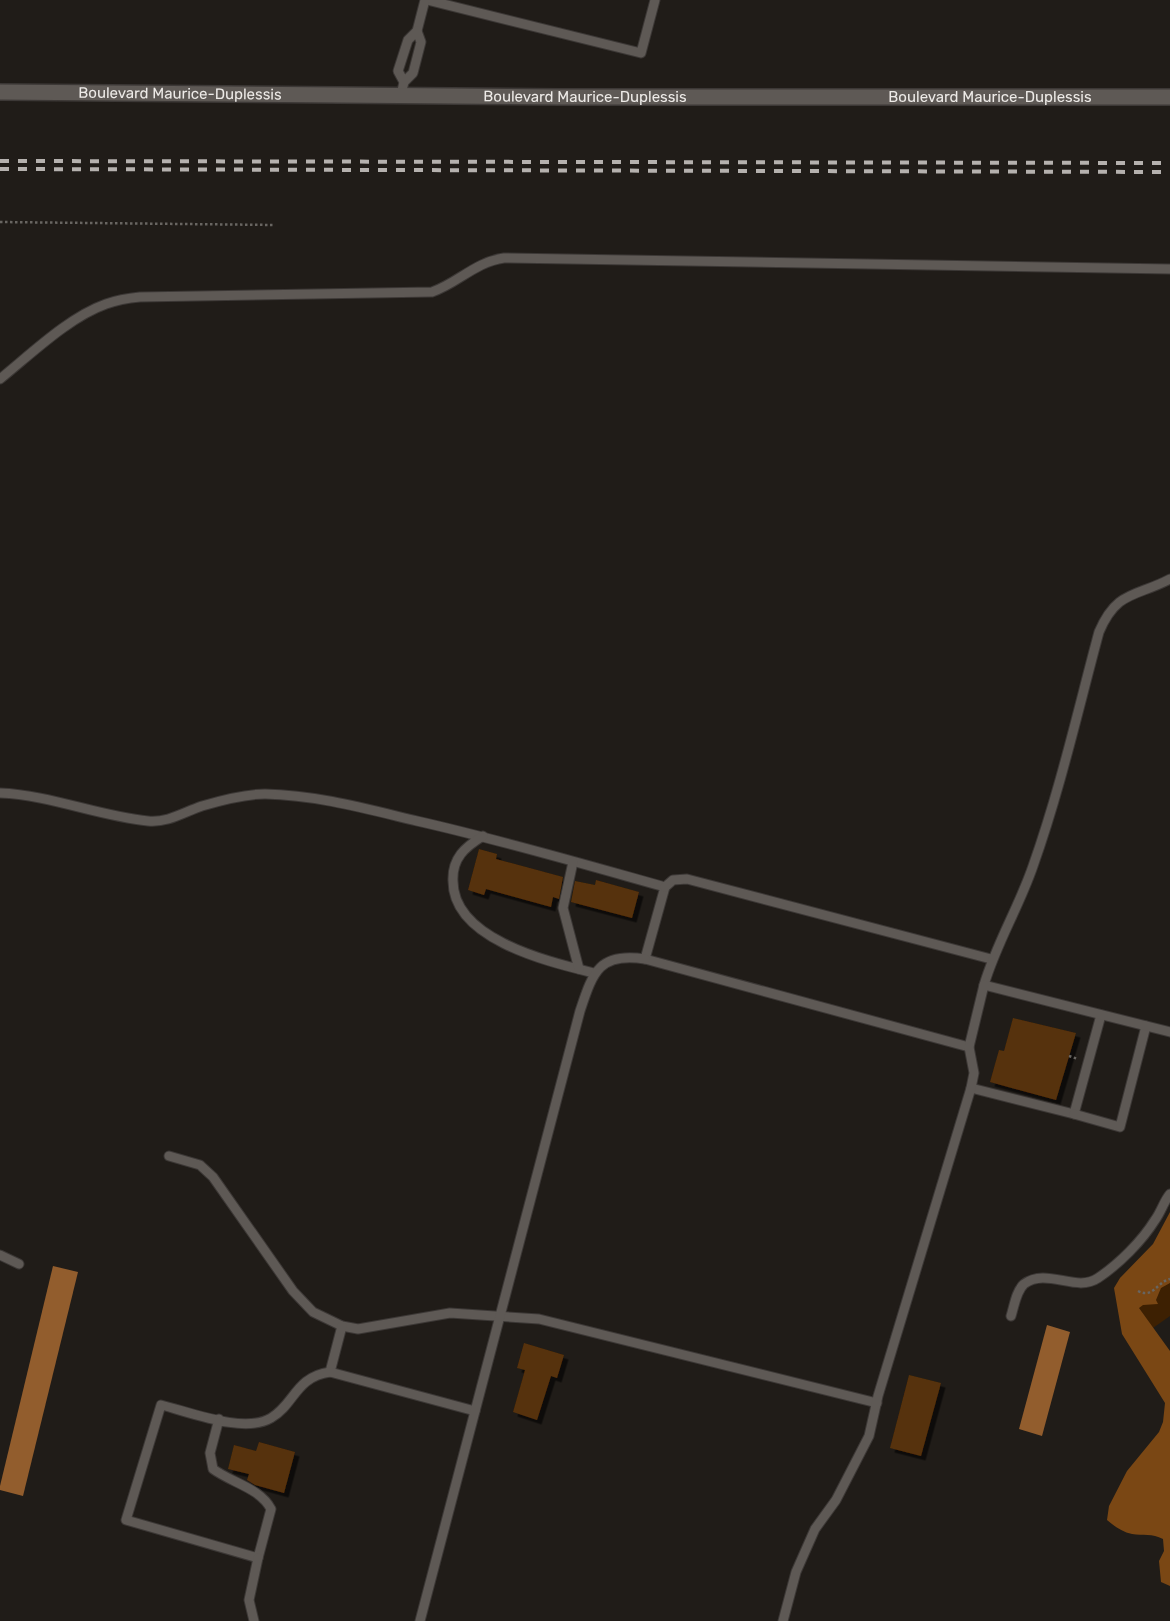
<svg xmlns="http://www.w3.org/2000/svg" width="1170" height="1621" font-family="Rubik,sans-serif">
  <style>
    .green { fill: #3d2002 }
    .forest { fill: #7a4714 }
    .water { fill: #925d2d }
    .building { fill: #573009; filter: url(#shadow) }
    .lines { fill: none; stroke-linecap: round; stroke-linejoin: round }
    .lane-casing { stroke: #3c3836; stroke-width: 11 }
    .secondary-casing { stroke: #3c3836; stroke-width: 18 }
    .path { stroke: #686561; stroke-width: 2.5; stroke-dasharray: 2.5 2.5; stroke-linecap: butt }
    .lane { stroke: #5e5955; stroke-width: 9 }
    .secondary { stroke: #5e5955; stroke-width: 15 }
    .rail { stroke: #b5b1ae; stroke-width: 4; stroke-dasharray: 9 9; stroke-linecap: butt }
    .labels { text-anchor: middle; stroke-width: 4; stroke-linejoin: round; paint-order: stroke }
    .street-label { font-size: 15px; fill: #edeae7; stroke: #201c18 }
  </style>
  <defs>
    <filter id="shadow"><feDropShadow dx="4.5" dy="4.5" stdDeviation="0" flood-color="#0009"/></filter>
  </defs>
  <rect width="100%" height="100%" fill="#201c18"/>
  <path class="green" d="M1170,1258V1316L1153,1328L1126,1290Z"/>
  <path class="forest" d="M1170,1212V1283L1161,1288L1156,1300L1158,1304L1143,1305L1139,1308L1170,1351V1586L1161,1582L1159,1561L1164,1551L1163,1539C1152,1533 1143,1536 1132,1534C1122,1532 1114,1526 1107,1520L1109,1506L1127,1471L1159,1432L1163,1422L1165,1403L1122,1334L1114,1288L1120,1278L1153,1244Z"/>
  <g class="water">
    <path d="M53,1266L78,1272L23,1496L0,1490V1486Z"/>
    <path d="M1047,1325L1070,1332L1042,1436L1019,1429Z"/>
  </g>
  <g class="building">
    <path d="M479,849L497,854L496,859L563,877L559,899L553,897L551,907L486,889L484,895L468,890Z"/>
    <path d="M596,880L639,892L632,918L571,902L575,881L595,885Z"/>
    <path d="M1013,1018L1076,1033L1056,1100L990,1082L999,1050L1004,1051Z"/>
    <path d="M524,1343L564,1355L557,1378L551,1376L537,1420L513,1412L525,1370L517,1368Z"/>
    <path d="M909,1375L941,1383L921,1456L890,1448Z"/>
    <path d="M259,1442L295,1452L284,1493L255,1485L247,1480L249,1474L228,1469L234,1445L256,1451Z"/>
  </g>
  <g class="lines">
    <g class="lane-casing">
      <g id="lane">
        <path d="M427,0L641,53L655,0"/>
        <path d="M417,31L425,0"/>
        <path d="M401,95L404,82L413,73L421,42L417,31L408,40L398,71L404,82"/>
        <path d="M0,379C31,354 69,317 106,304C117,300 129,298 140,297L432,292C458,283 475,262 504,258L1170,269"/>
        <path d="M0,793C50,795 98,816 148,821C168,823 184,812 202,806C222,800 244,794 265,794C317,795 367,809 417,821C501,840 583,864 665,887L645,959L969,1047"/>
        <path d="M483,836C465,847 452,858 453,881C453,940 550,962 594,973"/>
        <path d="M573,862L563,908L579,969"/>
        <path d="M665,887L673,880L687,879L991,959"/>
        <path d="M984,985C996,944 1019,907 1033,866C1060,790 1078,710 1099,632C1117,590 1136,597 1170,579"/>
        <path d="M971,1088L1074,1114L1101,1015"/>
        <path d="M1074,1114L1120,1127L1146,1026"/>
        <path d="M169,1156L200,1165L213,1177L293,1291L313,1312L342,1326L358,1329L450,1313L539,1319L877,1403"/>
        <path d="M0,1255L19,1264"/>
        <path d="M1011,1316C1014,1307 1016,1291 1024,1284C1047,1267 1076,1293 1098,1278C1119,1264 1142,1241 1155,1220C1161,1212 1164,1201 1170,1194"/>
        <path d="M330,1372L342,1326"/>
        <path d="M219,1419L210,1453L213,1469C232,1483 260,1488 271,1509L258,1558L126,1520L161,1405C190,1412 244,1434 271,1418C295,1404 295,1377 330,1372L475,1411"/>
        <path d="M254,1621L249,1600L258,1558"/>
        <path d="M420,1621L580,1011C593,972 599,952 645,959"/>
        <path d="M783,1621L796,1572L815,1529L836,1500L869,1436L878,1396L971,1088L974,1073L969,1047L984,985L1170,1032"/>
      </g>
    </g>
    <g class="secondary-casing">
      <g id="secondary">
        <path id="s1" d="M0,92L560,97H1170"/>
      </g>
    </g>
    <g class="path">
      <path d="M0,222L275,225"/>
      <path d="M1069,1056L1078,1059"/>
      <path d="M1138,1291C1153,1299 1157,1282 1170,1279"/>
    </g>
    <use href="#lane" class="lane"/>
    <use href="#secondary" class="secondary"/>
    <g class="rail">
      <path d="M0,161L1170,163"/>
      <path d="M0,169L1170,172"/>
    </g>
  </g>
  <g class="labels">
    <g class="street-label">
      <text dy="5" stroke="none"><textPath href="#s1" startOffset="180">Boulevard Maurice-Duplessis</textPath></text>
      <text dy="5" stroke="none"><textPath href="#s1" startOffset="585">Boulevard Maurice-Duplessis</textPath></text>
      <text dy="5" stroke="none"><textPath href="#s1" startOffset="990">Boulevard Maurice-Duplessis</textPath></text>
    </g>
  </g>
</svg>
